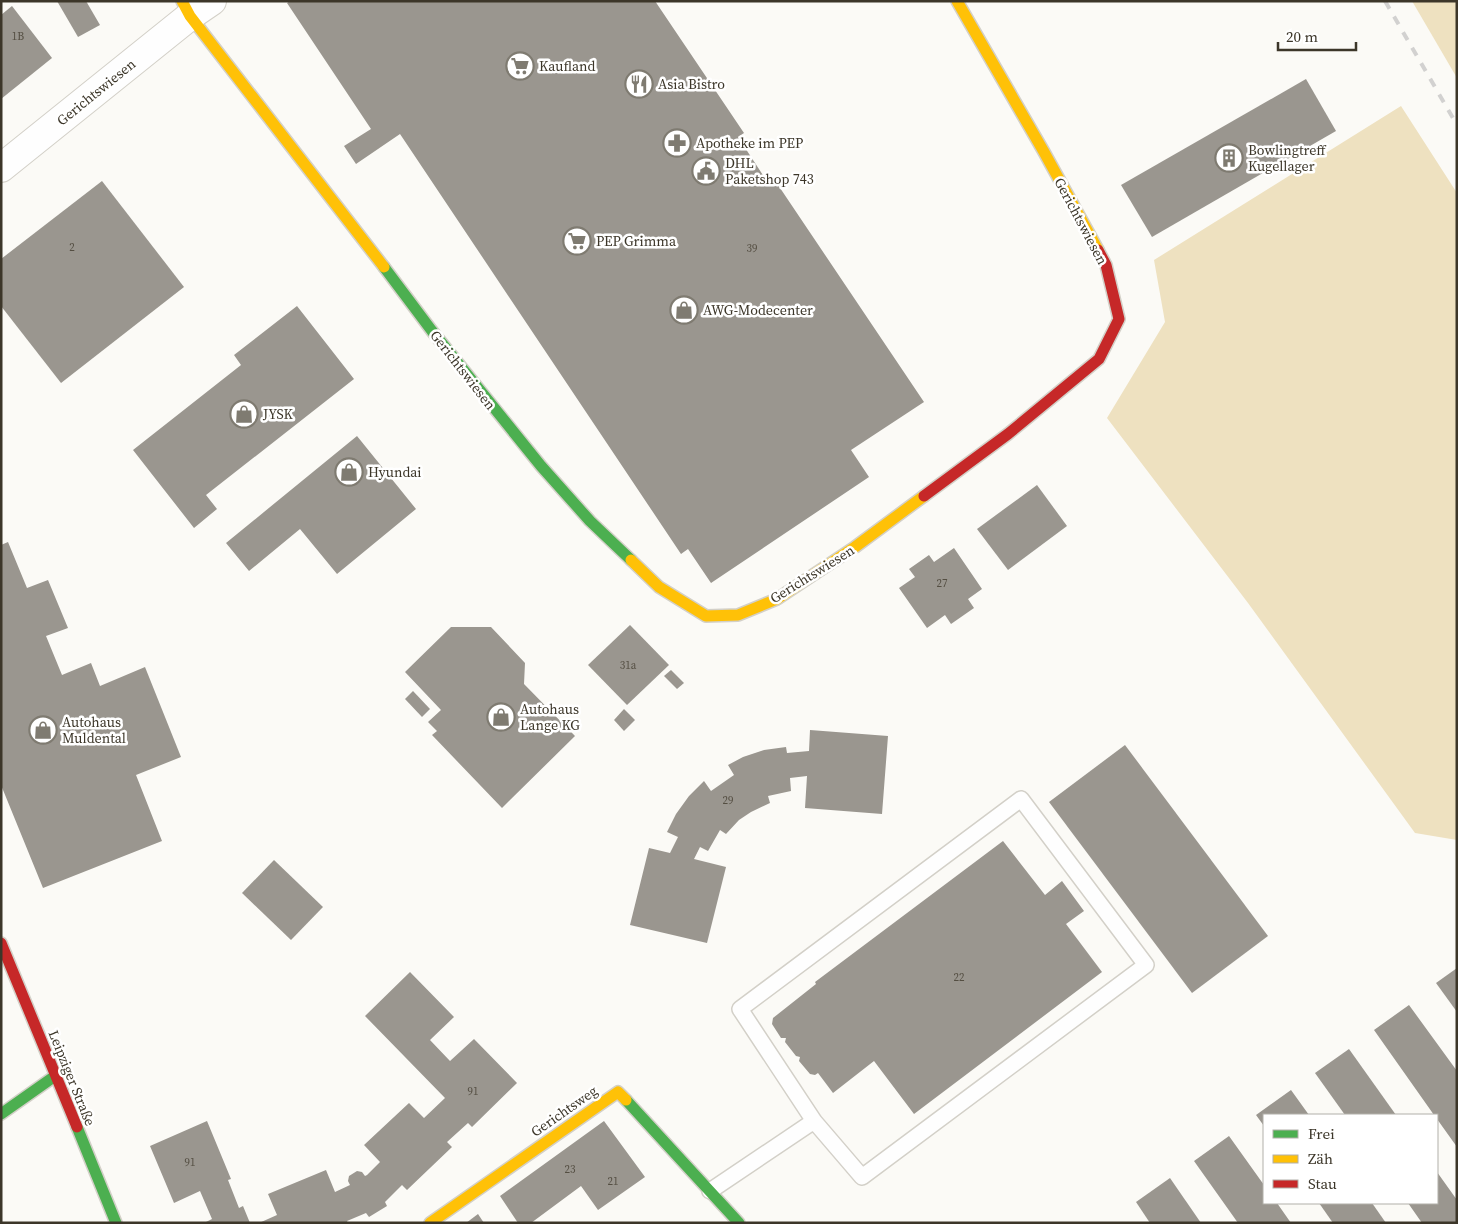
<svg xmlns="http://www.w3.org/2000/svg" width="1458" height="1224" font-family="'Source Serif 4',serif">
  <style>
    .green { fill: #eee1c0 }
    .building { fill: #9a968f }
    .lines { fill: none; stroke-linecap: round; stroke-linejoin: round }
    .lane-casing { stroke: #d3d0c8; stroke-width: 18 }
    .street-casing { stroke: #d3d0c8; stroke-width: 30 }
    .fast-casing { stroke: #d3d0c8; stroke-width: 14 }
    .slow-casing { stroke: #d3d0c8; stroke-width: 14 }
    .jam-casing { stroke: #d3d0c8; stroke-width: 14 }
    .lane { stroke: #fefefe; stroke-width: 15 }
    .street { stroke: #fefefe; stroke-width: 28 }
    .fast { stroke: #4caf50; stroke-width: 11 }
    .slow { stroke: #ffc107; stroke-width: 11 }
    .jam { stroke: #c62828; stroke-width: 11 }
    .rail { stroke: #d2d1d0; stroke-width: 4; stroke-dasharray: 9 9; stroke-linecap: butt }
    .labels { text-anchor: middle; stroke-width: 5; stroke-linejoin: round; paint-order: stroke }
    .number-label { font-size: 11px; fill: #544e42 }
    .poi-label { font-size: 14px; fill: #3c3629; stroke: #fff; text-anchor: start }
    .street-label { font-size: 14px; fill: #3c3629; stroke: #fff }
  </style>
  <rect width="100%" height="100%" fill="#fbfaf6"/>
  <g class="green">
    <path d="M1412,1H1457V78Z"/>
    <path d="M1401,106L1457,193V840L1415,833L1248,603L1107,418L1165,322L1154,260Z"/>
  </g>
  <g class="building">
    <path d="M57,1H86L100,25L78,37Z"/>
    <path d="M290,1H655L744,133L738,137L768,183L774,179L924,402L851,450L869,477L711,583L688,549L681,554L400,134L356,164L344,146L371,129L287,3Z"/>
    <path d="M12,6L52,58L1,99V15Z"/>
    <path d="M1306,79L1336,131L1152,237L1121,185Z"/>
    <path d="M102,181L184,287L61,383L1,306V259Z"/>
    <path d="M297,306L354,379L206,495L217,509L194,528L133,450L241,365L234,355Z"/>
    <path d="M357,436L416,509L337,574L300,529L249,571L226,543Z"/>
    <path d="M1037,485L1067,526L1008,570L977,529Z"/>
    <path d="M8,542L27,588L48,580L68,628L46,636L62,675L91,663L100,686L145,667L181,757L136,775L162,841L43,888L1,785V545Z"/>
    <path d="M954,548L982,589L968,599L974,608L951,624L945,615L927,628L899,588L915,577L909,569L929,555L934,562Z"/>
    <path d="M630,625L669,665L627,705L588,665Z"/>
    <path d="M451,627H491L525,663L524,684L575,736L502,808L432,735L437,731L428,722L441,710L405,672Z"/>
    <path d="M671,670L684,683L677,689L664,676Z"/>
    <path d="M413,691L430,709L422,717L405,699Z"/>
    <path d="M624,709L635,720L624,731L614,720Z"/>
    <path d="M810,730L888,736L882,814L805,808L807,776L790,778L791,791L768,796L770,803L751,812L739,820L726,834L720,830L708,851L700,847L694,859L726,867L707,943L630,925L649,848L670,853L678,837L667,832L676,814L689,796L704,781L711,791L734,775L728,765L743,757L764,750L786,747L787,753L809,751Z"/>
    <path d="M1125,745L1268,936L1192,993L1049,802Z"/>
    <path d="M1003,841L1045,895L1062,881L1084,911L1066,924L1102,972L914,1114L874,1061L833,1093L818,1073L815,1075L810,1074L799,1061L800,1057L796,1056L785,1042L786,1038H781L772,1024L773,1018L816,984L815,982Z"/>
    <path d="M274,860L323,907L291,940L242,893Z"/>
    <path d="M1457,968V1012L1436,983Z"/>
    <path d="M410,972L454,1017L430,1040L450,1061L474,1039L517,1083L472,1127L468,1123L447,1142L452,1147L407,1190L402,1185L385,1202L387,1206L369,1217L366,1213L347,1221L348,1223H259L277,1215L268,1194L326,1170L335,1192L350,1185L348,1181L349,1176L357,1171L362,1172L365,1176L367,1175L380,1162L364,1145L409,1103L424,1118L445,1098L365,1016Z"/>
    <path d="M1409,1005L1457,1071V1147L1437,1119V1115H1434L1374,1030Z"/>
    <path d="M1349,1049L1396,1115H1345L1315,1073Z"/>
    <path d="M1291,1090L1309,1115H1264V1126L1256,1115Z"/>
    <path d="M207,1121L231,1179L228,1180L239,1208L243,1206L250,1223H204L212,1219L200,1191L174,1203L150,1146Z"/>
    <path d="M604,1121L645,1177L598,1210L581,1186L531,1223H518L500,1196Z"/>
    <path d="M1229,1136L1264,1185V1203H1277L1291,1223H1238L1194,1161Z"/>
    <path d="M1437,1172L1457,1200V1223H1422L1408,1203H1437Z"/>
    <path d="M1170,1178L1201,1223H1150L1136,1202Z"/>
    <path d="M1319,1203H1372L1386,1223H1333Z"/>
    <path d="M478,1214L484,1223H466Z"/>
  </g>
  <g class="lines">
    <g class="lane-casing">
      <path id="lane" d="M710,1191L814,1121L862,1177L1146,965L1021,799L740,1009L814,1121"/>
    </g>
    <g class="street-casing">
      <path id="street" d="M1,168L190,16L212,1"/>
    </g>
    <g class="fast-casing">
      <g id="fast">
        <path d="M384,267L432,331L541,466L590,521L631,560"/>
        <path d="M626,1100L739,1223"/>
        <path d="M1,1114L55,1076"/>
        <path d="M77,1127L116,1223"/>
      </g>
    </g>
    <g class="slow-casing">
      <g id="slow">
        <path d="M182,1L190,16L384,267"/>
        <path d="M957,1L1044,152L1098,250"/>
        <path d="M631,560L659,587L706,616L738,615L777,599L855,547L924,496"/>
        <path d="M430,1223L618,1092L626,1100"/>
      </g>
    </g>
    <g class="jam-casing">
      <g id="jam">
        <path d="M924,496L1008,434L1099,359L1119,319L1106,265L1098,250"/>
        <path d="M1,943L77,1127"/>
      </g>
    </g>
    <use href="#lane" class="lane"/>
    <use href="#street" class="street"/>
    <use href="#fast" class="fast"/>
    <use href="#slow" class="slow"/>
    <use href="#jam" class="jam"/>
    <path class="rail" d="M1385,1L1457,125"/>
  </g>
  <defs>
    <g id="supermarket-ring" transform="scale(1.4375)"><circle r="9.5" fill="#fff" stroke="#7f7b71" stroke-width="1.5"/><path d="M-6-5.5h2.5l.6 2H6L4.5 2H-2.5L-4.4-4H-6ZM-1.5 3.2a1.3 1.3 0 1 0 .1 0ZM3 3.2a1.3 1.3 0 1 0 .1 0Z" fill="#7f7b71"/></g>
    <g id="restaurant-ring" transform="scale(1.4375)"><circle r="9.5" fill="#fff" stroke="#7f7b71" stroke-width="1.5"/><path d="M-5-6h1v4h1v-4h1v4h1v-4h1v5L-1.5 .5V6h-2V.5L-5-1ZM5-6V6H3V1.5H1.5Q1.5-4 5-6Z" fill="#7f7b71"/></g>
    <g id="pharmacy-ring" transform="scale(1.4375)"><circle r="9.5" fill="#fff" stroke="#7f7b71" stroke-width="1.5"/><path d="M-2-6h4v4h4v4h-4v4h-4v-4h-4v-4h4Z" fill="#7f7b71"/></g>
    <g id="building-ring" transform="scale(1.4375)"><circle r="9.5" fill="#fff" stroke="#7f7b71" stroke-width="1.5"/><path d="M-4-6H4V6H1V3H-1V6H-4ZM-2.5-4.3h1.7v1.8h-1.7ZM.8-4.3h1.7v1.8H.8ZM-2.5-1h1.7V.8h-1.7ZM.8-1h1.7V.8H.8Z" fill="#7f7b71"/></g>
    <g id="civic-ring" transform="scale(1.4375)"><circle r="9.5" fill="#fff" stroke="#7f7b71" stroke-width="1.5"/><path d="M-.6-6.5H3V-4.5H.6V-3L4-1V1h2V6H-6V1h2V-1L-.6-3ZM-1.2 2.5V6h2.4V2.5Z" fill="#7f7b71"/></g>
    <g id="shop-ring" transform="scale(1.4375)"><circle r="9.5" fill="#fff" stroke="#7f7b71" stroke-width="1.5"/><path d="M-5-2.5h2.3a2.7 3.5 0 0 1 5.4 0H5L5.5 6h-11ZM-1.5-2.5h3a1.5 2.3 0 0 0-3 0Z" fill="#7f7b71"/></g>
  </defs>
  <g fill-rule="evenodd">
    <use href="#supermarket-ring" x="520" y="66"/>
    <use href="#restaurant-ring" x="639" y="84"/>
    <use href="#pharmacy-ring" x="677" y="143"/>
    <use href="#building-ring" x="1229" y="158"/>
    <use href="#civic-ring" x="706" y="171"/>
    <use href="#supermarket-ring" x="577" y="241"/>
    <use href="#shop-ring" x="684" y="310"/>
    <use href="#shop-ring" x="244" y="414"/>
    <use href="#shop-ring" x="349" y="472"/>
    <use href="#shop-ring" x="501" y="717"/>
    <use href="#shop-ring" x="43" y="730"/>
  </g>
  <g class="labels">
    <g class="number-label">
      <text x="18" y="40">1B</text>
      <text x="72" y="251">2</text>
      <text x="752" y="252">39</text>
      <text x="942" y="587">27</text>
      <text x="628" y="669">31a</text>
      <text x="728" y="804">29</text>
      <text x="959" y="981">22</text>
      <text x="473" y="1095">91</text>
      <text x="190" y="1166">91</text>
      <text x="570" y="1173">23</text>
      <text x="613" y="1185">21</text>
    </g>
    <g class="poi-label">
      <text x="539" y="71">Kaufland</text>
      <text x="658" y="89">Asia Bistro</text>
      <text x="696" y="148">Apotheke im PEP</text>
      <text x="1248" y="155">Bowlingtreff<tspan x="1248" dy="16">Kugellager</tspan></text>
      <text x="725" y="168">DHL<tspan x="725" dy="16">Paketshop 743</tspan></text>
      <text x="596" y="246">PEP Grimma</text>
      <text x="703" y="315">AWG-Modecenter</text>
      <text x="263" y="419">JYSK</text>
      <text x="368" y="477">Hyundai</text>
      <text x="520" y="714">Autohaus<tspan x="520" dy="16">Lange KG</tspan></text>
      <text x="62" y="727">Autohaus<tspan x="62" dy="16">Muldental</tspan></text>
    </g>
    <g class="street-label">
      <text transform="translate(96 92) rotate(-39)" y="5">Gerichtswiesen</text>
      <text transform="translate(1081 221) rotate(62)" y="5">Gerichtswiesen</text>
      <text transform="translate(463 370) rotate(52)" y="5">Gerichtswiesen</text>
      <text transform="translate(812 574) rotate(-32)" y="5">Gerichtswiesen</text>
      <text transform="translate(72 1078) rotate(68)" y="5">Leipziger Straße</text>
      <text transform="translate(564 1111) rotate(-35)" y="5">Gerichtsweg</text>
    </g>
  </g>
  <rect width="1458" height="1224" fill="none" stroke="#3c3629" stroke-width="5"/>
  <rect x="1263" y="1114" width="175" height="90" fill="#ffffff" stroke="#b1afa9"/>
  <rect x="1273" y="1130" width="25" height="8" fill="#4caf50" stroke="#b1afa9"/>
  <text x="1308" y="1139" font-size="15" fill="#3c3629">Frei</text>
  <rect x="1273" y="1155" width="25" height="8" fill="#ffc107" stroke="#b1afa9"/>
  <text x="1308" y="1164" font-size="15" fill="#3c3629">Zäh</text>
  <rect x="1273" y="1180" width="25" height="8" fill="#c62828" stroke="#b1afa9"/>
  <text x="1308" y="1189" font-size="15" fill="#3c3629">Stau</text>
  <path d="M1278 42v8h78v-8" fill="none" stroke="#3c3629" stroke-width="2.5"/>
  <text x="1286" y="42" font-size="15" fill="#3c3629" stroke="#ffffff" stroke-width="4" paint-order="stroke">20 m</text>
</svg>
